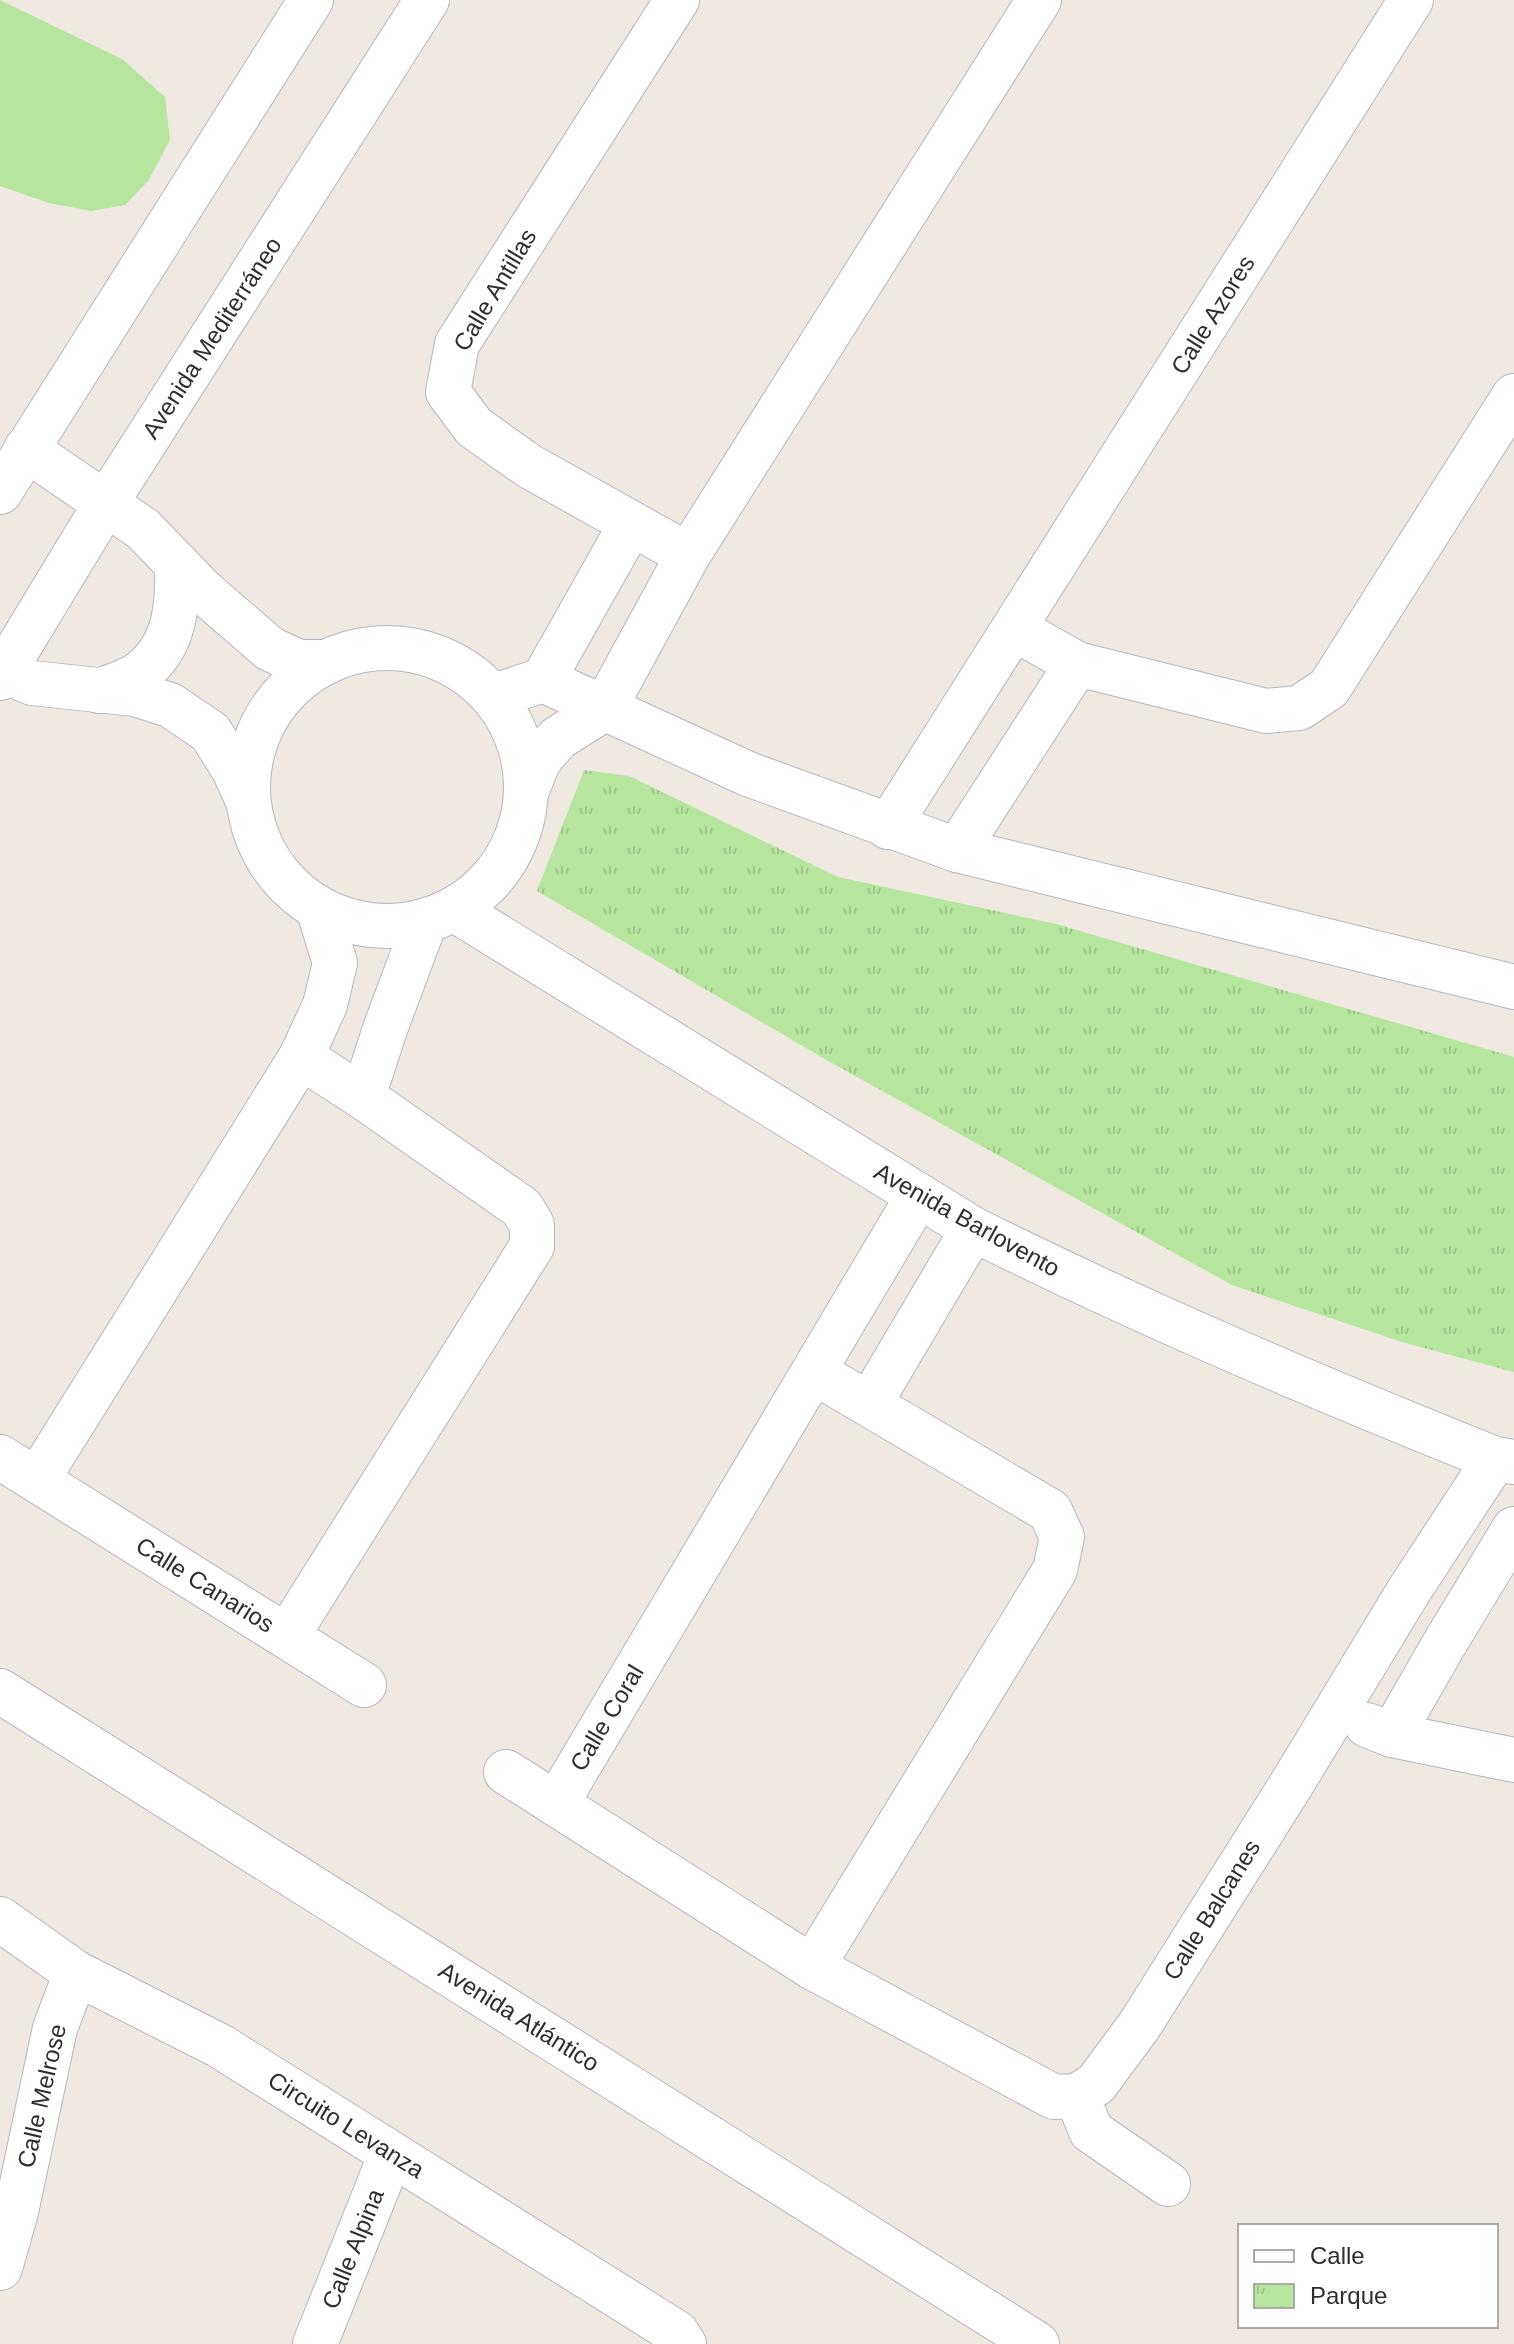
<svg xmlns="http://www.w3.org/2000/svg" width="1514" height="2344" font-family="Arial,sans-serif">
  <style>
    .grass { fill: #b6e59e }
    .park { fill: url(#park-tufts) }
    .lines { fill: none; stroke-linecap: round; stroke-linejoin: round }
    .minor-casing { stroke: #b4b7c1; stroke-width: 46 }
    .tertiary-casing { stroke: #b4b7c1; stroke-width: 46 }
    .minor { stroke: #fff; stroke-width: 44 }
    .tertiary { stroke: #fff; stroke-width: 44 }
    .labels { text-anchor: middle; stroke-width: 7; stroke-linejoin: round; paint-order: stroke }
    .street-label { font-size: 24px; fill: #2e2e2e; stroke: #fff }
  </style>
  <defs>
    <pattern id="park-tufts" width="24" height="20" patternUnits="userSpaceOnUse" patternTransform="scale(2)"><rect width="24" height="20" fill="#b6e59e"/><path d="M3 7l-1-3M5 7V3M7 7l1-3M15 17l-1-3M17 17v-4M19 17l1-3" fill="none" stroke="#9dc588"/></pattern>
  </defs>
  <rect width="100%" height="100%" fill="#efe9e1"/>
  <path class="grass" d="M0,0L122,59L165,97L170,140L148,181L125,205L91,211L49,203L0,186Z"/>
  <path class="park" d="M584,770L629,776L838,877L1056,924L1514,1057V1372L1402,1342L1232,1285L830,1062L537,891Z"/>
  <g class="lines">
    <g class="minor-casing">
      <g id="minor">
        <path d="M677,0L457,344L448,392L474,427L529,466L688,555"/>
        <path d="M26,449L143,529L203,591L270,649L299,662H325"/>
        <path d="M1015,629L1077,664L1266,711L1299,708L1329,688L1514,396"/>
        <circle cx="387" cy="787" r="139"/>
        <path d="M0,669L32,683L135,694L170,705L210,732L234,770L248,801"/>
        <path d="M543,680L631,524"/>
        <path d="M99,691C112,686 129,681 140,673C176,646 178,605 177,564"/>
        <path d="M494,696L543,680L748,774L957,850L1514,987"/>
        <path d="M527,790L539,760L558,738L604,709L688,555L1039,0"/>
        <path d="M888,827L1411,0"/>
        <path d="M957,850L1077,664"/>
        <path d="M455,910L973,1229C1143,1314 1318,1388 1495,1459L1514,1462"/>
        <path d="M363,1097L385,1029L425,922"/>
        <path d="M870,1403L973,1229"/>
        <path d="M0,1457L364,1685"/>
        <path d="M37,1480L301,1057L325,1005L335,963L319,911"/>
        <path d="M287,1636L532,1246V1225L522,1208L363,1097L301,1057"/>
        <path d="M1367,1725L1392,1735L1514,1760"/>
        <path d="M1392,1735L1443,1646L1514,1529"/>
        <path d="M506,1772L812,1967L1054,2097L1077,2096"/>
        <path d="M556,1804L918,1196"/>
        <path d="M0,1919L76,1973L220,2046L677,2333L684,2344"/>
        <path d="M812,1967L1055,1570L1062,1537L1050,1511L814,1372"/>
        <path d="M1077,2096L1096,2084L1139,2026L1291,1785L1410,1589L1495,1459"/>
        <path d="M1077,2096L1091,2131L1168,2184"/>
        <path d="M0,2268L16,2212L55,2028L76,1973"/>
        <path d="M315,2344L391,2154"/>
      </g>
    </g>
    <g class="tertiary-casing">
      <g id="tertiary">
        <path d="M0,492L311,0"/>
        <path d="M0,678L106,503L427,0"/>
        <path d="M0,1691L1037,2344"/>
      </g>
    </g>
    <use href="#minor" class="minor"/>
    <use href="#tertiary" class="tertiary"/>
  </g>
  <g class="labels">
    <g class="street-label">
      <text transform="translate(495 290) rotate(-59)" y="8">Calle Antillas</text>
      <text transform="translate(1213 315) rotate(-58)" y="8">Calle Azores</text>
      <text transform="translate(212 338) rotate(-57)" y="8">Avenida Mediterráneo</text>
      <text transform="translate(967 1220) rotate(29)" y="8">Avenida Barlovento</text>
      <text transform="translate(205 1585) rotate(32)" y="8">Calle Canarios</text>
      <text transform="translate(607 1718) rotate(-59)" y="8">Calle Coral</text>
      <text transform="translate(1212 1910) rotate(-58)" y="8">Calle Balcanes</text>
      <text transform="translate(519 2017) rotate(32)" y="8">Avenida Atlántico</text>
      <text transform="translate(42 2096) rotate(-77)" y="8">Calle Melrose</text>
      <text transform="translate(346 2125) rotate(32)" y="8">Circuito Levanza</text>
      <text transform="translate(353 2249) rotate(-68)" y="8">Calle Alpina</text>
    </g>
  </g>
  <rect x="1238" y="2224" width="260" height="104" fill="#ffffff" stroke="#ababab" stroke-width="2"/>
  <rect x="1254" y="2250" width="40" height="12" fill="#ffffff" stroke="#ababab" stroke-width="2"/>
  <text x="1310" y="2264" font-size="24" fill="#2e2e2e">Calle</text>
  <rect x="1254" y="2284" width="40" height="24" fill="url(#park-tufts)" stroke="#ababab" stroke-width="2"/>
  <text x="1310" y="2304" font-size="24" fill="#2e2e2e">Parque</text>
</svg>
